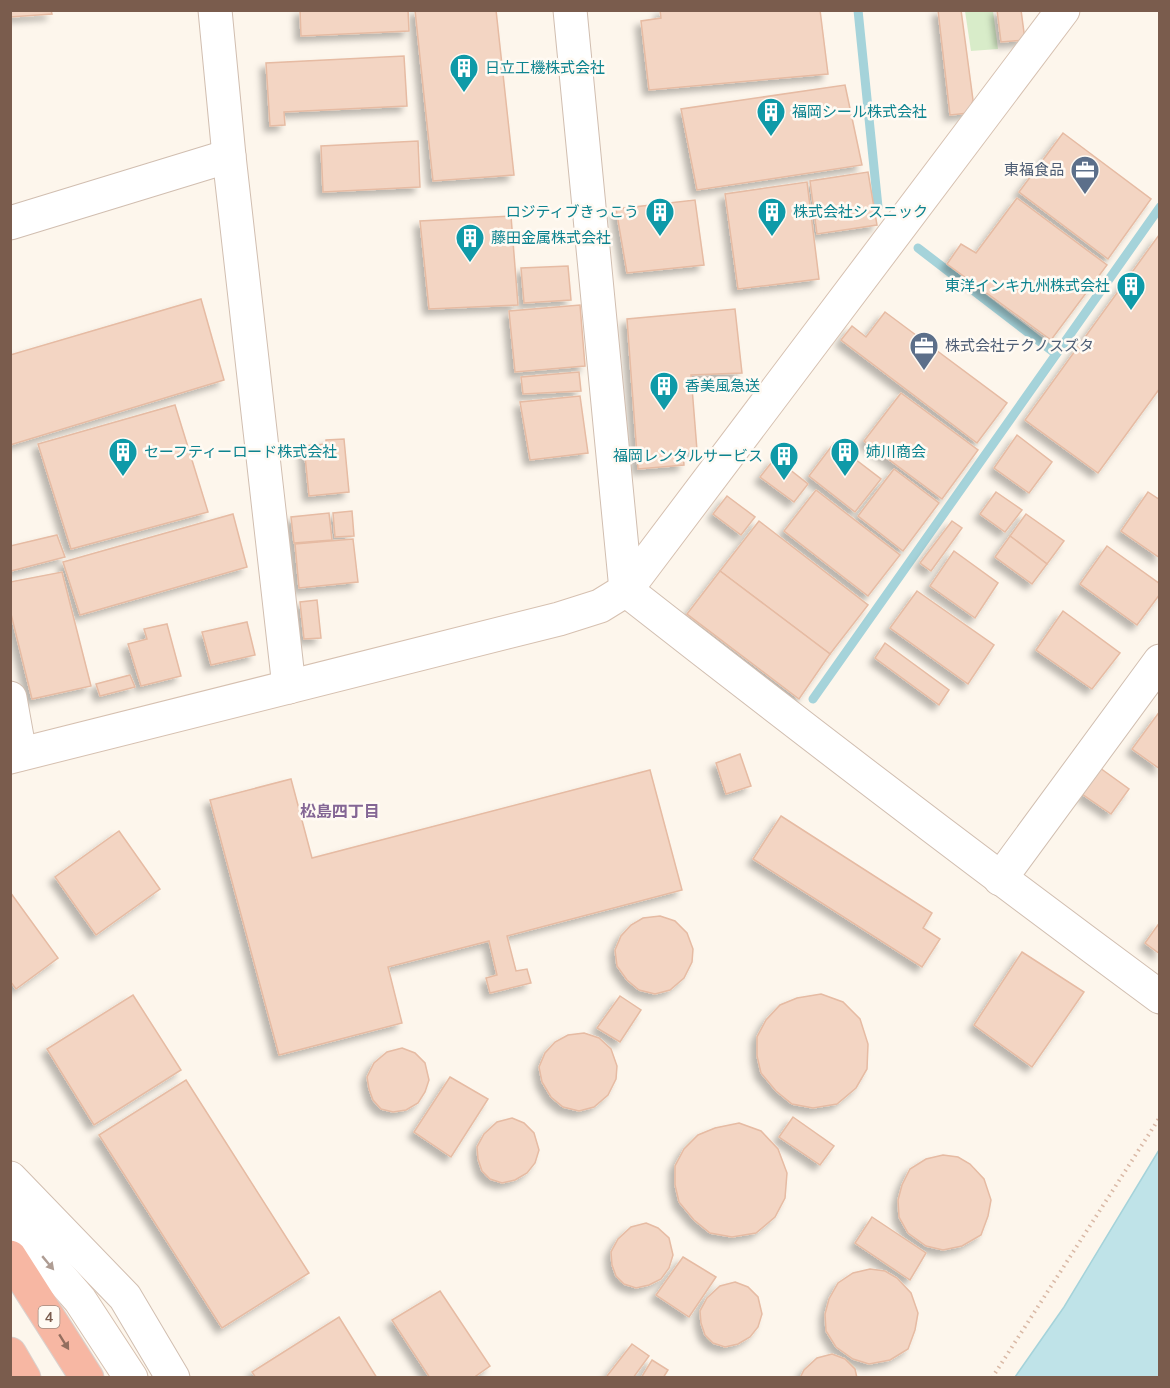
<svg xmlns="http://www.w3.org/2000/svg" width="1170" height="1388" font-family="Mulish,'Noto Sans JP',sans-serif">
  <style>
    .green { fill: #d8ecc9 }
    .water { fill: #bfe3e8; stroke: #a5d3da; stroke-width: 1.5 }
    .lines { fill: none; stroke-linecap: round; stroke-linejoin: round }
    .stream { stroke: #a5d3da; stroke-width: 9 }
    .building { fill: #f3d5c3; stroke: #e6bba3; stroke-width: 1.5; filter: url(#shadow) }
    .street-casing { stroke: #d1beb0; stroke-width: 35 }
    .secondary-casing { stroke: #d6c0b0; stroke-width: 35 }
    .highway-casing { stroke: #dad1cd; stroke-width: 35 }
    .path { stroke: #d9b8a5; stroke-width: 4; stroke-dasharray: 1.5 4.5; stroke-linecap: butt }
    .street { stroke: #fff; stroke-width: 33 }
    .secondary { stroke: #fff; stroke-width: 33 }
    .highway { stroke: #f7b7a3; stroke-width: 33 }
    .oneway { fill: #af9d94 }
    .oneway2 { fill: #936e5e }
    .labels { text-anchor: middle; stroke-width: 5; stroke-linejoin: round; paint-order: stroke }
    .shield { fill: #fffaf3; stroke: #a28b7f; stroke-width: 1.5 }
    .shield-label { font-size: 14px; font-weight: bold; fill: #7a5c4d }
    .culture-label { font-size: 15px; fill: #0d838f; stroke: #fffaf3; text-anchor: start }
    .service-label { font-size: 15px; fill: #4e5e75; stroke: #fffaf3; text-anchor: end }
    .neighbourhood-label { font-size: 16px; font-weight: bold; fill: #846695; stroke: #fffaf3 }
  </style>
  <defs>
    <filter id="shadow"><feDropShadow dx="-5.5" dy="5.5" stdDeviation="3" flood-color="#0004"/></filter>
  </defs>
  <rect width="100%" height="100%" fill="#fdf6ec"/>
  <path class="green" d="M965,11H993L998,49L971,51Z"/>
  <path class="water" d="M1159,1150V1377H1015L1064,1307Z"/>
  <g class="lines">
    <g class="stream">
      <path d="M858,10L878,207"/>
      <path d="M918,248L1056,354"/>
      <path d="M813,699L1160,207"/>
    </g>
  </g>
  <g class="building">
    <path d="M10,10H51L52,14L10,17Z"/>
    <path d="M300,10H408L409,31L301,36Z"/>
    <path d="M415,10H496L514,175L433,181Z"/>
    <path d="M660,10H820L828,74L649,90L641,21L661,18Z"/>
    <path d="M938,10H961L973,100L969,113L950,115Z"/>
    <path d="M997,10H1021L1025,40L1001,42Z"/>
    <path d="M404,56L407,106L284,112L285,125L270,126L266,63Z"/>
    <path d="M845,85L862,165L697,190L681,109Z"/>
    <path d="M1063,133L1151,199L1108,259L1019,192Z"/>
    <path d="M418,141L420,187L323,192L321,146Z"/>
    <path d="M868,172L877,225L817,234L810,181Z"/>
    <path d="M807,182L819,279L738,289L725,194Z"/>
    <path d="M1017,198L1107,265L1051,340L947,264L961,244L976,253Z"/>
    <path d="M695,200L704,265L627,273L616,209Z"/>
    <path d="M511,216L518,305L429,309L420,221Z"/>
    <path d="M1159,235L1160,388L1098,473L1025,420Z"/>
    <path d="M568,266L571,300L524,303L521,268Z"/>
    <path d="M201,299L224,380L10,445V355Z"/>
    <path d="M580,305L585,366L515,372L509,311Z"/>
    <path d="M735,309L742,373L691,375L697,450L683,452L684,465L638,469L627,319Z"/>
    <path d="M885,312L1007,403L977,443L841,340L852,326L866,337Z"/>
    <path d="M579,372L581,391L523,394L521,377Z"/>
    <path d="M901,393L978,450L942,499L864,441Z"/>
    <path d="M580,396L588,453L530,460L520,402Z"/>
    <path d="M175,405L208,512L71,549L38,444Z"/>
    <path d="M1017,435L1052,462L1029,493L994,468Z"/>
    <path d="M344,439L349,492L309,496L304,446L326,444V440Z"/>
    <path d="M834,443L881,479L855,512L809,476Z"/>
    <path d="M775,458L808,484L794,502L760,477Z"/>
    <path d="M894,469L939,503L903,551L858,516Z"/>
    <path d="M816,490L900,555L868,596L784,531Z"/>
    <path d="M996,492L1022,510L1005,532L980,514Z"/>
    <path d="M1148,492L1160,500V558L1121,531Z"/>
    <path d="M727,496L755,517L741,535L713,514Z"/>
    <path d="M352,511L354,536L335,537L333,513Z"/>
    <path d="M329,513L332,540L294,543L291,517Z"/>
    <path d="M233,514L247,567L80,615L63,562Z"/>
    <path d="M1026,514L1064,541L1047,564L1010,536Z"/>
    <path d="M759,521L868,605L830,654L720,571Z"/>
    <path d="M952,521L962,528L931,571L920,563Z"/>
    <path d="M57,535L65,557L11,571L10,546Z"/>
    <path d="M1010,536L1047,564L1032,584L995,557Z"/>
    <path d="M353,539L358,582L299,588L295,544Z"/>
    <path d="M1107,546L1160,584V594L1137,625L1080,584Z"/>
    <path d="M954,551L998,583L975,618L930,586Z"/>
    <path d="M720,571L830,654L799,699L687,614Z"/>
    <path d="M62,572L91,686L32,699L10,610V582Z"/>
    <path d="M917,591L994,645L968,684L890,628Z"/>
    <path d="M317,600L321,638L304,639L300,602Z"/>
    <path d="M1063,611L1120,653L1092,689L1036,650Z"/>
    <path d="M247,622L255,655L211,665L202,632Z"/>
    <path d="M167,624L181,676L141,686L128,644L147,639L144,629Z"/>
    <path d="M885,643L949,690L939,705L875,658Z"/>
    <path d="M130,675L135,687L100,696L96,684Z"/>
    <path d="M1160,711V769L1132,749Z"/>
    <path d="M740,754L751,786L726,794L716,763Z"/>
    <path d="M1100,768L1129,789L1111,814L1082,794Z"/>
    <path d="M650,770L682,890L507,936L516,971L527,969L531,983L490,993L486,978L497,975L489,941L388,967L402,1023L279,1055L210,800L291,779L312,858Z"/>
    <path d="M781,816L932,913L923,928L940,939L922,967L753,859Z"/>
    <path d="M119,831L160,889L96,935L55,877Z"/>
    <path d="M10,892L58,958L16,989L10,981Z"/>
    <path d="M660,916L675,921L687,933L693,949L692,962L684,978L670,990L655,994L639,990L627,980L617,966L615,950L621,936L631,925L643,918Z"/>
    <path d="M1160,922V954L1145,943Z"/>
    <path d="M1022,952L1084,992L1032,1067L974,1025Z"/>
    <path d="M821,994L843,1002L860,1019L868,1044L867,1069L856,1088L837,1104L813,1108L792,1104L776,1091L761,1073L757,1056V1037L766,1020L780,1005L797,998Z"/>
    <path d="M133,995L181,1070L94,1125L47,1049Z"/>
    <path d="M620,996L641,1010L620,1042L597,1028Z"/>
    <path d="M584,1033L599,1038L611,1049L617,1066L616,1079L608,1095L594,1107L579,1111L563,1107L551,1097L542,1082L539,1067L545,1053L555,1042L568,1035Z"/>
    <path d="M402,1048L415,1053L425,1063L429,1080L425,1092L418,1103L406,1110L393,1112L381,1109L373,1100L369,1089L367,1077L374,1063L387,1052Z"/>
    <path d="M450,1077L488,1099L451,1157L414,1132Z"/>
    <path d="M186,1080L309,1273L222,1328L99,1135Z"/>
    <path d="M793,1117L834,1146L820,1165L779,1137Z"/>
    <path d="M512,1118L524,1123L534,1133L539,1150L535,1163L527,1173L515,1180L502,1183L490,1179L482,1171L478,1159L477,1147L484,1134L497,1122Z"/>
    <path d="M739,1123L761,1131L778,1149L787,1173L785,1198L775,1217L756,1233L732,1237L710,1233L694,1220L679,1202L675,1185V1166L684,1149L698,1135L715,1128Z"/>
    <path d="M943,1155L958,1157L970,1164L984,1179L991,1200L988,1216L981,1235L962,1246L943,1250L926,1246L908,1233L899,1217L898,1200L902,1185L910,1169L926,1159Z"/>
    <path d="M872,1217L926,1253L910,1280L855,1243Z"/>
    <path d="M646,1223L658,1228L669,1238L673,1255L669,1268L661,1279L649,1285L636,1288L624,1284L616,1276L612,1265L611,1252L618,1239L631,1227Z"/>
    <path d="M683,1257L716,1277L689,1317L656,1295Z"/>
    <path d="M870,1269L885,1271L897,1278L911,1293L918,1313L915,1330L908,1349L890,1360L869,1364L853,1359L836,1347L826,1331L825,1314L829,1299L838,1283L853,1273Z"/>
    <path d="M735,1282L748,1287L758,1297L762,1314L758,1327L750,1337L738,1344L725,1347L713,1343L705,1335L701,1323L700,1311L707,1298L720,1286Z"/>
    <path d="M440,1291L490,1366L473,1378H430L392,1320Z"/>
    <path d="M339,1317L377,1378H256L252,1372Z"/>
    <path d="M632,1344L649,1356L633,1378H610L607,1376Z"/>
    <path d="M832,1354L845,1359L855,1369L857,1378H800L804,1370L817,1358Z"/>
    <path d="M652,1360L668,1370L663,1378H641Z"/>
  </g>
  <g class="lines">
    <g class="street-casing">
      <g id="street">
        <path d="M215,10L229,156L289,687"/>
        <path d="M570,10L626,590C802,728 980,864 1160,997"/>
        <path d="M10,223L229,156"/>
        <path d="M10,698L20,754"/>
        <path d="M1000,879L1160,661"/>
        <path d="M10,1178L125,1297L173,1378"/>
      </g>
    </g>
    <g class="secondary-casing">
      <g id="secondary">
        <path d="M10,757L559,619L600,606L626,590L1063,10"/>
        <path d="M10,1219L80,1300L131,1378"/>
      </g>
    </g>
    <g class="highway-casing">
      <g id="highway">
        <path d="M10,1257L87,1378"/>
        <path d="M10,1354L24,1378"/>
      </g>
    </g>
    <path class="path" d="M992,1378L1160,1117"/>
    <use href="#street" class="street"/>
    <use href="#secondary" class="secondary"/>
    <use href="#highway" class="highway"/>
  </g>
  <defs><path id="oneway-solid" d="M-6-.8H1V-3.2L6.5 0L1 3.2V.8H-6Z" transform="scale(1.5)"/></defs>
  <use class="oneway" href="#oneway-solid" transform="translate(48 1263) rotate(50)"/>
  <use class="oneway2" href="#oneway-solid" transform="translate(64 1342) rotate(58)"/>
  <defs>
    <g id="building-pin" transform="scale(1.5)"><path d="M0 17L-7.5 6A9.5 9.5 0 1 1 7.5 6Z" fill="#0f9aa8" stroke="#fffaf3"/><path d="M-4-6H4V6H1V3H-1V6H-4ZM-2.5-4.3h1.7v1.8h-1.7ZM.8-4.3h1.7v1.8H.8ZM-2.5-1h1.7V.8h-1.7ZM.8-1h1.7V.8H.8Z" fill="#fff"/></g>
    <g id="office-pin" transform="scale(1.5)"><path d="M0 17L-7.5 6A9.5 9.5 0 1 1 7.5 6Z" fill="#5c6f8a" stroke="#fffaf3"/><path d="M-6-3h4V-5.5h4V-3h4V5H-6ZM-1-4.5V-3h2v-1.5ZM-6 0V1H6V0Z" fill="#fff"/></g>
  </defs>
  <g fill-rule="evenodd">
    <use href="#building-pin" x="464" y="68"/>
    <use href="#building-pin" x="771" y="112"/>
    <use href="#office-pin" x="1085" y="170"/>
    <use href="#building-pin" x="660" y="212"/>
    <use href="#building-pin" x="772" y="212"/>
    <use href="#building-pin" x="470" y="238"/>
    <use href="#building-pin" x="1131" y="286"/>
    <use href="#office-pin" x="924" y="346"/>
    <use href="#building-pin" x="664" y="386"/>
    <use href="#building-pin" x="123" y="452"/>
    <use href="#building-pin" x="845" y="452"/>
    <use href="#building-pin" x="784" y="456"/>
  </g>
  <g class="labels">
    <rect class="shield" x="38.5" y="1306" width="21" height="22" rx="4.5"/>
    <g class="shield-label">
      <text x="49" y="1322">4</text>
    </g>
    <g class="culture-label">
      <text x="485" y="73">日立工機株式会社</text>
      <text x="792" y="117">福岡シール株式会社</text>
      <text x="639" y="217" text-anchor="end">ロジティブきっこう</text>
      <text x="793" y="217">株式会社シスニック</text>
      <text x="491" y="243">藤田金属株式会社</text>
      <text x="1110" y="291" text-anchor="end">東洋インキ九州株式会社</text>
      <text x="685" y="391">香美風急送</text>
      <text x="144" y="457">セーフティーロード株式会社</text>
      <text x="866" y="457">姉川商会</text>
      <text x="763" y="461" text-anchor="end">福岡レンタルサービス</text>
    </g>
    <g class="service-label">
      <text x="1064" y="175">東福食品</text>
      <text x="945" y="351" text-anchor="start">株式会社テクノスズタ</text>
    </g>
    <g class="neighbourhood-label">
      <text x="340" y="817">松島四丁目</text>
    </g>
  </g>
  <rect width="1170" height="1388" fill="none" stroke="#7a5c4d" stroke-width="24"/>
</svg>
